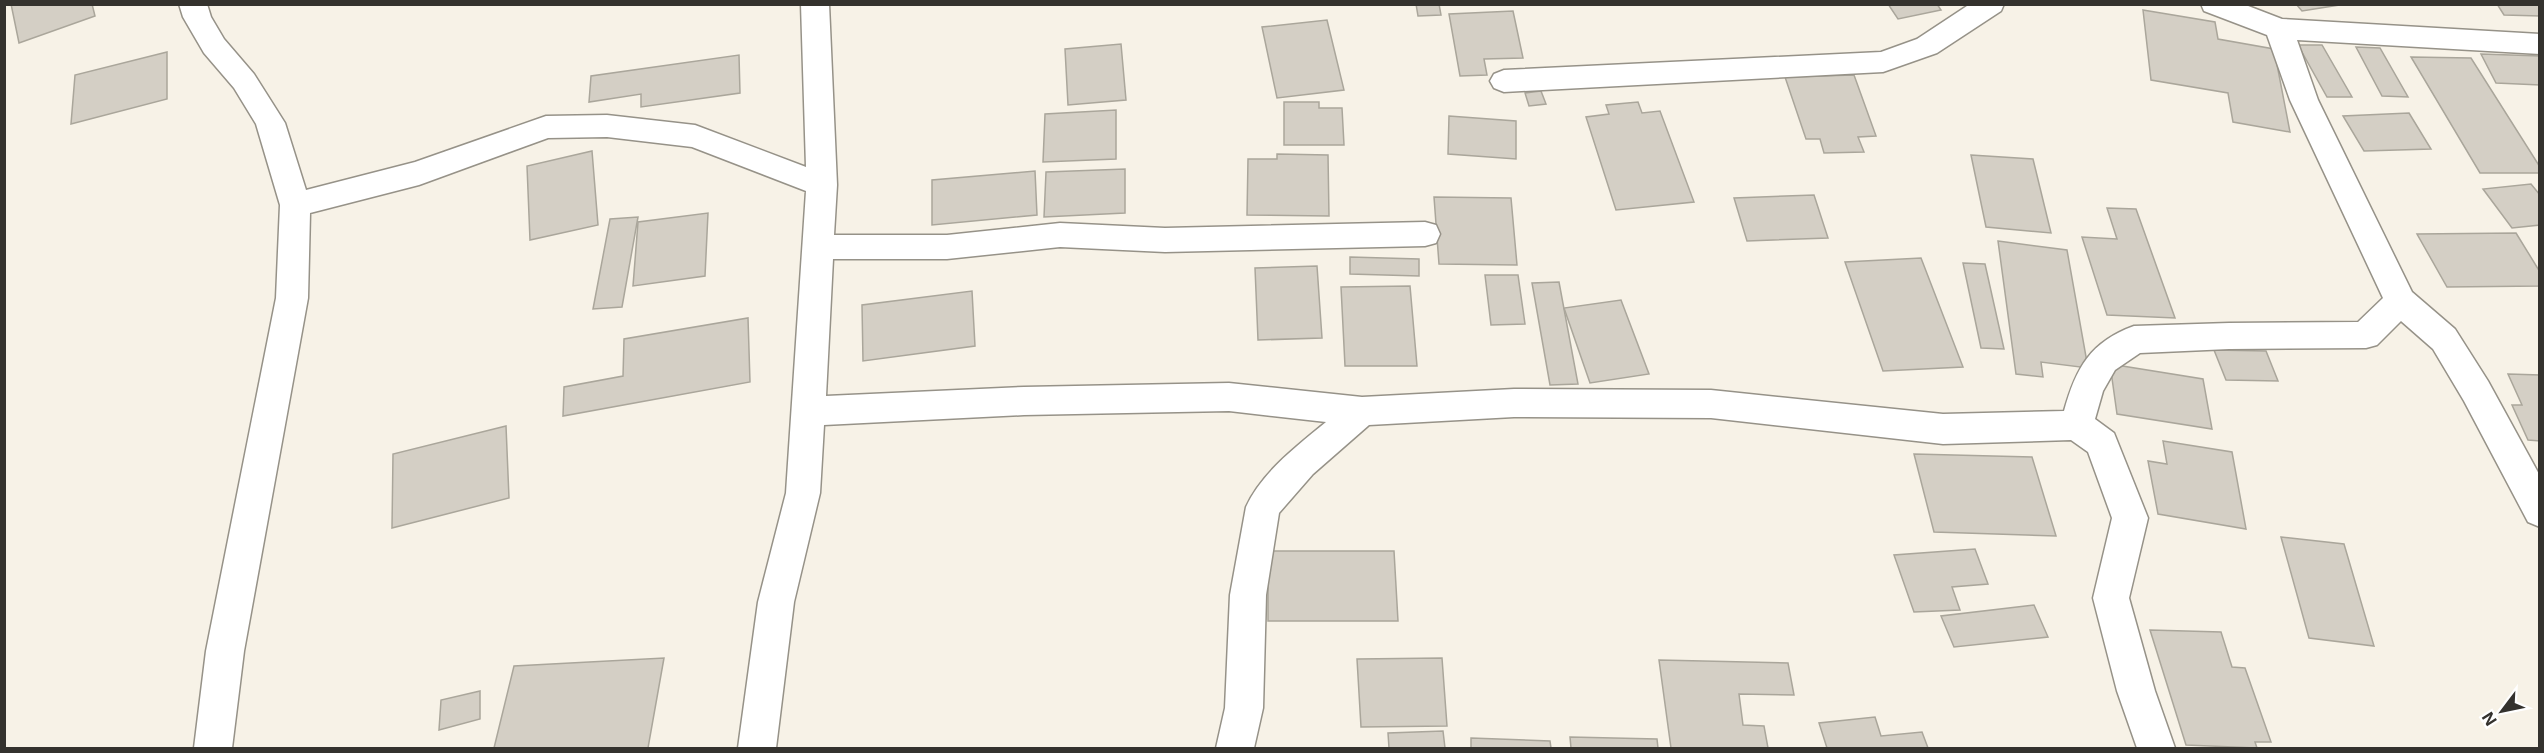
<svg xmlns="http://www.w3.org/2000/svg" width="2544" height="753" font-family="Inter,sans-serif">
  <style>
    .building { fill: #d4cfc5; stroke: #aaa69b; stroke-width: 1.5 }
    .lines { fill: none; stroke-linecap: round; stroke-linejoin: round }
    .minor-casing { stroke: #969288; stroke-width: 3 }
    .minor { fill: #fff; fill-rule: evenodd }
  </style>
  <rect width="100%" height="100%" fill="#f7f2e7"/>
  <g class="building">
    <path d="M11,4H92L95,16L19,43Z"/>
    <path d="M1416,4H1439L1441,15L1418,16Z"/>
    <path d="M1888,4H1937L1941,10L1898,19Z"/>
    <path d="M2296,4H2339V5L2302,11Z"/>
    <path d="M2497,4H2540V16L2504,15Z"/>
    <path d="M2143,10L2215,22L2218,39L2274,49L2290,132L2233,122L2228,93L2151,80Z"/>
    <path d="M1513,11L1523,58L1484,59L1487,75L1460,76L1449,14Z"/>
    <path d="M1327,20L1344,90L1277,98L1262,27Z"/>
    <path d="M1121,44L1126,100L1068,105L1065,49Z"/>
    <path d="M2298,45H2322L2352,97H2327Z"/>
    <path d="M2356,47L2380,48L2408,97L2382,96Z"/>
    <path d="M167,52V99L71,124L75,75Z"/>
    <path d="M2481,54L2540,56V85L2496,83Z"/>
    <path d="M739,55L740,93L641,107V94L589,102L591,76Z"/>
    <path d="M2411,57L2471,58L2540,167V173H2480Z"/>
    <path d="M1854,75L1876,136L1858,137L1864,152L1824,153L1820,139H1806L1785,77Z"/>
    <path d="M1541,91L1546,104L1529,106L1525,93Z"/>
    <path d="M1284,102H1319V108H1342L1344,145H1284Z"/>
    <path d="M1638,102L1642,113L1660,111L1694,202L1616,210L1586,117L1609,114L1606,105Z"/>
    <path d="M1116,110V159L1043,162L1045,114Z"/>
    <path d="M2409,113L2431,149L2364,151L2343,116Z"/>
    <path d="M1449,116L1516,121V159L1448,154Z"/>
    <path d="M592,151L598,225L530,240L527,166Z"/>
    <path d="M1277,154L1328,155L1329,216L1247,215L1248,159H1277Z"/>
    <path d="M1971,155L2033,159L2051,233L1986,227Z"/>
    <path d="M1125,169V213L1044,217L1046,172Z"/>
    <path d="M1035,171L1037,215L932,225V180Z"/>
    <path d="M2531,184L2540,195V225L2512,228L2483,189Z"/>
    <path d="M1814,195L1828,238L1747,241L1734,198Z"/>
    <path d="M1434,197L1511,198L1517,265L1439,264Z"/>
    <path d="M2107,208L2136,209L2175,318L2107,315L2082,237L2117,239Z"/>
    <path d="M708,213L705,276L633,286L638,222Z"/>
    <path d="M638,217L622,307L593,309L610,219Z"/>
    <path d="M2516,233L2540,272V286L2447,287L2417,234Z"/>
    <path d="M1998,241L2067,250L2088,368L2041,362L2043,377L2016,374Z"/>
    <path d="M1350,257L1419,259V276L1350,274Z"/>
    <path d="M1921,258L1963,367L1883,371L1845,262Z"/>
    <path d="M1963,263L1985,264L2004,349L1981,348Z"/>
    <path d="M1317,266L1322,338L1258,340L1255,268Z"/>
    <path d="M1485,275H1518L1525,324L1491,325Z"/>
    <path d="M1559,282L1578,384L1550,385L1532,283Z"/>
    <path d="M1410,286L1417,366H1345L1341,287Z"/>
    <path d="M972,291L975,346L863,361L862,305Z"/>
    <path d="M1621,300L1649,374L1590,383L1564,308Z"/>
    <path d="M748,318L750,382L563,416L564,387L623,376L624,339Z"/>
    <path d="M2214,350L2266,351L2278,381L2226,380Z"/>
    <path d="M2110,364L2203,379L2212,429L2117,414Z"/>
    <path d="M2508,374L2540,375V441L2528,440L2512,405H2522Z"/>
    <path d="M506,426L509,498L392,528L393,454Z"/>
    <path d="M2163,441L2232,452L2246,529L2158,514L2148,461L2167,464Z"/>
    <path d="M1914,454L2032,457L2056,536L1934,532Z"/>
    <path d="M2281,537L2344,544L2374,646L2309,638Z"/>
    <path d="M1975,549L1988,584L1952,587L1960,610L1914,612L1894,555Z"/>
    <path d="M1268,551H1394L1398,621H1268Z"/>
    <path d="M2034,605L2048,637L1954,647L1941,616Z"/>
    <path d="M2150,630L2221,632L2232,667L2245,668L2271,742H2255L2257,748L2186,745Z"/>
    <path d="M664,658L648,748H494L514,666Z"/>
    <path d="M1442,658L1447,726L1361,727L1357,659Z"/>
    <path d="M1659,660L1788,663L1794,695L1739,694L1743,725L1764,726L1768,748H1671Z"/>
    <path d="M480,691V719L439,730L441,700Z"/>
    <path d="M1875,717L1881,736L1922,732L1928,748H1827L1819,723Z"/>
    <path d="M1443,731L1445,748H1389L1388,733Z"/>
    <path d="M1570,737L1657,739L1658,748H1571Z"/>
    <path d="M1471,738L1550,741L1551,748H1471Z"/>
  </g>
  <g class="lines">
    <g class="minor-casing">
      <g id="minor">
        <path d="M179,4H207L211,17L224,39L254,74L285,123L306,190L415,162L546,116L607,115L695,125L806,167L801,4H829L837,185L834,235H947L1060,223L1165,228L1425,222L1436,225L1440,234L1436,243L1425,246L1165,252L1060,247L947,259H833L826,396L1024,387L1229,383L1362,397L1514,389L1711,390L1943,414L2064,411C2076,368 2090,342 2134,326L2229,323L2358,322L2383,298L2290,100L2267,35L2204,11L2201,4H2243L2282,19L2540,34V54L2297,40L2318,100L2412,292L2455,329L2488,381L2540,476V527L2528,522L2464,401L2433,349L2401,321L2377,345L2366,348L2229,349L2140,353L2115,370L2103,391L2095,419L2114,433L2148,518L2129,598L2155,691L2175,748H2137L2117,691L2093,598L2112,518L2088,452L2071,440L1943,444L1711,418L1514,417L1369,425L1313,474L1279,513L1266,595L1263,708L1254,748H1216L1225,708L1230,595L1246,507C1262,472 1297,446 1326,422L1229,411L1024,415L824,425L820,493L794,602L776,748H738L758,602L786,493L806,191L692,147L607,137L548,138L419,185L310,213L308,298L244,651L232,748H194L206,651L276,298L280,205L256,124L234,88L204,53L183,17Z"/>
        <path d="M1970,4H2004L2001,11L1937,53L1883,72L1504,92L1494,88L1490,81L1494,74L1504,70L1881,52L1917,39Z"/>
      </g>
    </g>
    <use href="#minor" class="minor"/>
  </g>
  <rect width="2544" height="753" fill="none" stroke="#34322e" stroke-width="12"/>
  <g transform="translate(2502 711) rotate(238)" stroke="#ffffff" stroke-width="4.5" paint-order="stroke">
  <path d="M0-4.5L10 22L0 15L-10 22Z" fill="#34322e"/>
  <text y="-9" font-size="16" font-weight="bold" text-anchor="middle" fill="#34322e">N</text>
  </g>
</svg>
